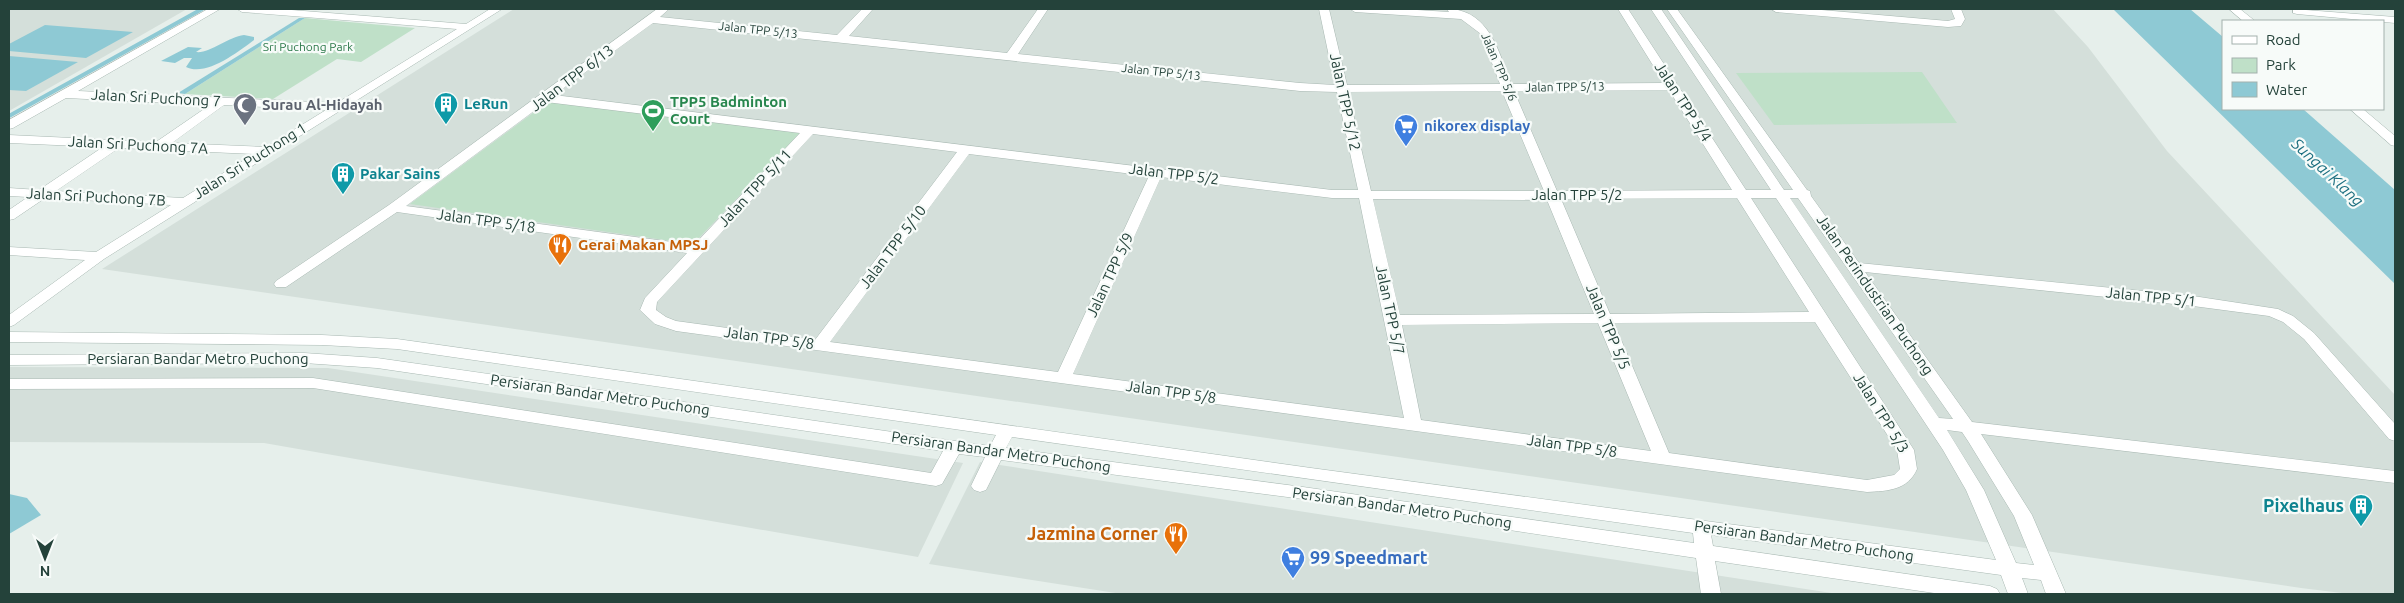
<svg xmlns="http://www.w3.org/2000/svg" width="2404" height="603" font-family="Ubuntu,sans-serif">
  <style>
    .built { fill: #d4dfda }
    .green { fill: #bfe0c8 }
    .water { fill: #8ec9d4 }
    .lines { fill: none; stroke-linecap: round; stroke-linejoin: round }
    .stream { stroke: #8ec9d4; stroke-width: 4 }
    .minor-casing { stroke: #a8b8b2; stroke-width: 1 }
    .minor { fill: #fff; fill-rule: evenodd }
    .labels { text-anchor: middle; stroke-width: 4.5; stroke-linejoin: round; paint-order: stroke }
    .far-street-label { font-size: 12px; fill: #24423a; stroke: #f7fbf9 }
    .far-park-label { font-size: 12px; fill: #2d7a4b; stroke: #f7fbf9 }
    .street-label { font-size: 15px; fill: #24423a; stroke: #f7fbf9 }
    .leisure-label { font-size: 15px; font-weight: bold; fill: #27864d; stroke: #f7fbf9; text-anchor: start }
    .culture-label { font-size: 15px; font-weight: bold; fill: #0d838f; stroke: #f7fbf9; text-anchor: start }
    .worship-label { font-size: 15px; font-weight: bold; fill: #5b616d; stroke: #f7fbf9; text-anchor: start }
    .shop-label { font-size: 15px; font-weight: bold; fill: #366cbe; stroke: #f7fbf9; text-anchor: start }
    .food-label { font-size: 15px; font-weight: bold; fill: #c56008; stroke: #f7fbf9; text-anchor: start }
    .water-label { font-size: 16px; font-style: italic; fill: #1c6f80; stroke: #f7fbf9 }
    .near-culture-label { font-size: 18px; font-weight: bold; fill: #0d838f; stroke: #f7fbf9; text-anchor: end }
    .near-food-label { font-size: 18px; font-weight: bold; fill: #c56008; stroke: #f7fbf9; text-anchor: end }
    .near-shop-label { font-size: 18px; font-weight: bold; fill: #366cbe; stroke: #f7fbf9; text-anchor: start }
  </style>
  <rect width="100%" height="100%" fill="#e6efeb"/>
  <g class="built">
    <path d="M9,9H187L9,111Z"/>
    <path d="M514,9H2053L2088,47L2167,151L2395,395V594H2350L2301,588L102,269Z"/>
    <path d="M9,367L328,368L963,463L918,557L264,443L9,442Z"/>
    <path d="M980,462L1838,594H1122L929,564Z"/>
  </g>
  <g class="green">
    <path d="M305,18L415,28L361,62L337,59L273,99L185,94Z"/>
    <path d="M1922,72L1957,123L1774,125L1736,73Z"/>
    <path d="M548,102L800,133L693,244L410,204Z"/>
  </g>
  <g class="water">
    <path d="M2113,9H2190L2223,37V109H2303L2395,190V284Z"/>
    <path d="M299,18H305L185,94L178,93Z"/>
    <path d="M45,25L133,32L86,58L9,51V44Z"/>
    <path d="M244,35L254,37V40C238,52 206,77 186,67L192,58H184L175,63L161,61L188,47L202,48L196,52C209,54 228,37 244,35Z"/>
    <path d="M9,56L78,62L26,91L9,90Z"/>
    <path d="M9,494L27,498L41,515L9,534Z"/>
  </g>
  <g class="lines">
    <path class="stream" d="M9,116L202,9"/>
    <g class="minor-casing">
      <g id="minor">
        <path d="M208,9H220L78,91L337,103L457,29L242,12L237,9H279L466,24L490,9H502L104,259L14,325L9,327V315L85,260L9,255V247L96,252L171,205L45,198L14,219L9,220V210L28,197L9,196V188L39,190L103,147L9,143V135L156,142L210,105L66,98L13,128L9,129V120ZM224,105L326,110L266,147L172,143ZM119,148L254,154L183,198L56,191Z"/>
        <path d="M657,9H669L660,17L837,35L862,9H873L849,36L1007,53L1038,9H1048L1018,54L1300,83L1335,85L1319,9H1329L1347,85L1500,84L1481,34L1461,19L1355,12L1350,9H1401L1449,12L1447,9C1489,9 1499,52 1511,84L1664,83L1618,9H1628L1746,190H1771L1651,9H1661L1784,190H1793L1667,9H1677L1807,190L1810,191L1811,196L1859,263L2193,296L2278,309L2293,316L2314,333L2395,424V441L2389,439L2304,339L2283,322L2269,316L2193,306L1865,272L1972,422L2395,471V483L1981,434L2032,515L2066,594H2046L2041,580L2022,578L2028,594H2008L2001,575L1711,535L1713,546L1990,586L1997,589L2000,594H1941L1715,561L1721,594H1701L1696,558L1303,499L1001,460L986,490L980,492L974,490L971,486L985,457L959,454L942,484L936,486L313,388L9,389V379L313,378L931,473L943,451L377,368L304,363L9,365V355L304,353L377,358L990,446L996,435L397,349L322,345L9,342V332L322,335L397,339L1311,468L1996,560L1966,490L1943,450L1776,198H1751L1914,450L1917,469C1908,490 1888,491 1867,492L676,331L655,324L640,310L645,298L687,253L397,212L286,287H276L274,284L276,281L389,205ZM653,23L1300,91L1337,92L1358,190H1332L554,95ZM1669,90L1732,190L1557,191L1514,91ZM1502,91L1544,191H1371L1348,92ZM546,102L800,133L694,245L406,206ZM813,134L957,152L815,340L676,321L666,317L656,310L657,302ZM969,154L1149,176L1058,372L830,342ZM1161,177L1332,198H1359L1404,418L1073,374ZM1737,198L1809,312L1610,314L1561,199ZM1790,198H1798L1953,419L1939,418ZM1373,199L1547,200L1594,314L1400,315ZM1815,322L1897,450L1900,469L1894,475L1867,480L1669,453L1614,323ZM1598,323L1651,451L1421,420L1402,325ZM1947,430L1962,432L1968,441L2014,516L2034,565L2016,563L1984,490ZM1012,437L1693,533L1694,543L1303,487L1006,448Z"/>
        <path d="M1771,9H1810L1948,21L1955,19L1951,9H1961L1965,19L1961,26L1948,27L1776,12Z"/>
        <path d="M2229,9H2240L2255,21H2243Z"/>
        <path d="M2293,9L2395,17V23L2297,14L2293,13Z"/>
        <path d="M2350,109H2363L2395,136V146L2391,145Z"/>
      </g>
    </g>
    <use href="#minor" class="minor"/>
  </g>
  <defs>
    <g id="building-pin" transform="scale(1.25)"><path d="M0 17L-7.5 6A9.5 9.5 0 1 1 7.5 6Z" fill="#0f9aa8" stroke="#f7fbf9"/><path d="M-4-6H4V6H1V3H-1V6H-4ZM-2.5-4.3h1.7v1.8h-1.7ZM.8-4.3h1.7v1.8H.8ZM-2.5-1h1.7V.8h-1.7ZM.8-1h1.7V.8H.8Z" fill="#fff"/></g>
    <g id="mosque-pin" transform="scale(1.25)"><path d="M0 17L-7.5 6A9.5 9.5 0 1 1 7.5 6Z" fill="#6b7280" stroke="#f7fbf9"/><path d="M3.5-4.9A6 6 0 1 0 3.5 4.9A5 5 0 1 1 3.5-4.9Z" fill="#fff"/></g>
    <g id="stadium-pin" transform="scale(1.25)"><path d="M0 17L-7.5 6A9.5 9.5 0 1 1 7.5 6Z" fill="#2e9e5b" stroke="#f7fbf9"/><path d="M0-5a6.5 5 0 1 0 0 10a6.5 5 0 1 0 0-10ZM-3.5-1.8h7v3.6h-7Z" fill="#fff"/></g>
    <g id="supermarket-pin" transform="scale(1.25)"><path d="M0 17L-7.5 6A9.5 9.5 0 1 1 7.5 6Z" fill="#3f7fe0" stroke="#f7fbf9"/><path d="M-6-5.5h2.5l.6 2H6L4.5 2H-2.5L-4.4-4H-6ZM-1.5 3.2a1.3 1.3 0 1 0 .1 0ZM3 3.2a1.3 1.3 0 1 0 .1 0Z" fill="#fff"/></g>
    <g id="restaurant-pin" transform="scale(1.25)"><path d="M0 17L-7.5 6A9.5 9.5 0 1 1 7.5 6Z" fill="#e8710a" stroke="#f7fbf9"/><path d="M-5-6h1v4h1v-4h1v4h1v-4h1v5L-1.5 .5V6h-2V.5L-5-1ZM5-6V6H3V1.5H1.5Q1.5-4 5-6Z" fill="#fff"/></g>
  </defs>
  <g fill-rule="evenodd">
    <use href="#building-pin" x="446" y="104"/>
    <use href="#mosque-pin" x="245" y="105"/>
    <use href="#stadium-pin" x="653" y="111"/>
    <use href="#supermarket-pin" x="1406" y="126"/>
    <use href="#building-pin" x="343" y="174"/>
    <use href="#restaurant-pin" x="560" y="245"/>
    <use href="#building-pin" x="2361" y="506"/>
    <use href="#restaurant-pin" x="1176" y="534"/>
    <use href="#supermarket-pin" x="1293" y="558"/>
  </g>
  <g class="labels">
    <g class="far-street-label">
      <text transform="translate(758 30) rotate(6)" y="4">Jalan TPP 5/13</text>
      <text transform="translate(1499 67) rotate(67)" y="4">Jalan TPP 5/6</text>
      <text transform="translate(1161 72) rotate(6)" y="4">Jalan TPP 5/13</text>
      <text transform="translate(1565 87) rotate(-1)" y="4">Jalan TPP 5/13</text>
    </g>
    <g class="far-park-label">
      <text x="308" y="51">Sri Puchong Park</text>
    </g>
    <g class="street-label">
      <text transform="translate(572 78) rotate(-37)" y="5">Jalan TPP 6/13</text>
      <text transform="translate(156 98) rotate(3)" y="5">Jalan Sri Puchong 7</text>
      <text transform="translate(1345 102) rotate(78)" y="5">Jalan TPP 5/12</text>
      <text transform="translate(1683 102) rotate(57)" y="5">Jalan TPP 5/4</text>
      <text transform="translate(138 145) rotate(3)" y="5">Jalan Sri Puchong 7A</text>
      <text transform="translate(250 161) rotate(-32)" y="5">Jalan Sri Puchong 1</text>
      <text transform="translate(1174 174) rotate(7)" y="5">Jalan TPP 5/2</text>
      <text transform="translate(755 188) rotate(-47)" y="5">Jalan TPP 5/11</text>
      <text x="1577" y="200">Jalan TPP 5/2</text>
      <text transform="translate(96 197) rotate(3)" y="5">Jalan Sri Puchong 7B</text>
      <text transform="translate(486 221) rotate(8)" y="5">Jalan TPP 5/18</text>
      <text transform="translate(893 247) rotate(-53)" y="5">Jalan TPP 5/10</text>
      <text transform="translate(1110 275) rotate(-65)" y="5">Jalan TPP 5/9</text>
      <text transform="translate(1875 295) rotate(55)" y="5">Jalan Perindustrian Puchong</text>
      <text transform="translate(2151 297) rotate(6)" y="5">Jalan TPP 5/1</text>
      <text transform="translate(1390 310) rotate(78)" y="5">Jalan TPP 5/7</text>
      <text transform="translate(1608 327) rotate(67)" y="5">Jalan TPP 5/5</text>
      <text transform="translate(769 338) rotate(8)" y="5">Jalan TPP 5/8</text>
      <text x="198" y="364">Persiaran Bandar Metro Puchong</text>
      <text transform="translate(1171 392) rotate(8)" y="5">Jalan TPP 5/8</text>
      <text transform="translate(600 395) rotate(8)" y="5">Persiaran Bandar Metro Puchong</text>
      <text transform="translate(1881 413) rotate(58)" y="5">Jalan TPP 5/3</text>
      <text transform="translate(1572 446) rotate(8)" y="5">Jalan TPP 5/8</text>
      <text transform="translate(1001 452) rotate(8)" y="5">Persiaran Bandar Metro Puchong</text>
      <text transform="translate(1402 508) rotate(8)" y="5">Persiaran Bandar Metro Puchong</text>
      <text transform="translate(1804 541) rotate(8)" y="5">Persiaran Bandar Metro Puchong</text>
    </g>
    <g class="leisure-label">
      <text x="670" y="107">TPP5 Badminton<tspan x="670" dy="17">Court</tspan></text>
    </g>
    <g class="culture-label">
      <text x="464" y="109">LeRun</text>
      <text x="360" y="179">Pakar Sains</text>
    </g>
    <g class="worship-label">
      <text x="262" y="110">Surau Al-Hidayah</text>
    </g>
    <g class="shop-label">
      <text x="1424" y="131">nikorex display</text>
    </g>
    <g class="food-label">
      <text x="578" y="250">Gerai Makan MPSJ</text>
    </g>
    <g class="water-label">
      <text transform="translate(2328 172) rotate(43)" y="6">Sungai Klang</text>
    </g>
    <g class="near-culture-label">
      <text x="2344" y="512">Pixelhaus</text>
    </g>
    <g class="near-food-label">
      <text x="1158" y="540">Jazmina Corner</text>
    </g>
    <g class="near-shop-label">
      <text x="1310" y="564">99 Speedmart</text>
    </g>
  </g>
  <rect width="2404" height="603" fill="none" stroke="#24423a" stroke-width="20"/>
  <rect x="2222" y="20" width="162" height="90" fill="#f7fbf9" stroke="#a3b1ad"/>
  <rect x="2232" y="36" width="25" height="8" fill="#ffffff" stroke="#a3b1ad"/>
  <text x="2266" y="45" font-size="15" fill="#24423a">Road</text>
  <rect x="2232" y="58" width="25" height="15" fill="#bfe0c8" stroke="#a3b1ad"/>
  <text x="2266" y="70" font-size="15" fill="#24423a">Park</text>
  <rect x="2232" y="82" width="25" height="15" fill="#8ec9d4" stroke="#a3b1ad"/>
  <text x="2266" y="95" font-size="15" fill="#24423a">Water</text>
  <g transform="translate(45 558) rotate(180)" stroke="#f7fbf9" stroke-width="4" paint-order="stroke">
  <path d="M0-4L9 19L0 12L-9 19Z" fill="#24423a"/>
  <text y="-8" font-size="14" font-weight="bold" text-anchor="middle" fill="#24423a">N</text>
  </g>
</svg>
